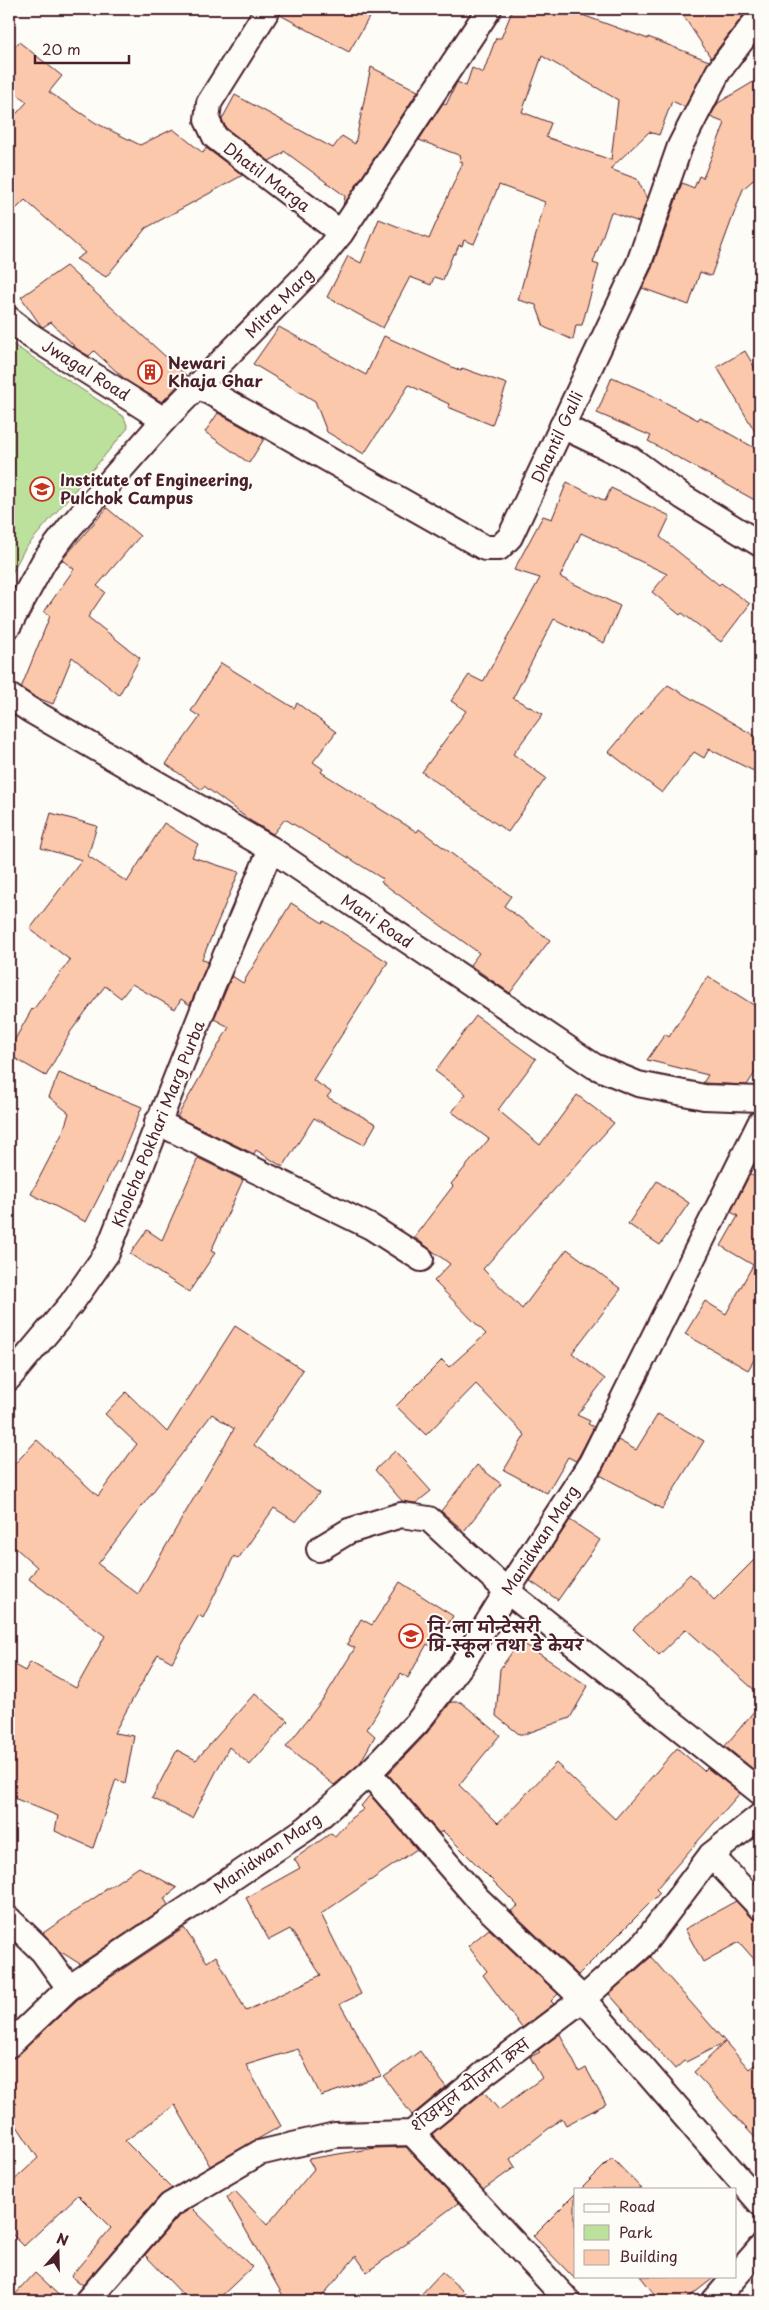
<svg xmlns="http://www.w3.org/2000/svg" width="769" height="2310" font-family="'Playpen Sans','Playpen Sans Deva',sans-serif">
  <style>
    .green { fill: #bce19c; stroke: #838064 }
    .building { fill: #fbc8ab; stroke: #4a1f2b; fill-rule: evenodd }
    .lines { fill: none; stroke-linecap: round; stroke-linejoin: round }
    .street-casing { stroke: #4a1f2b; stroke-width: 28 }
    .street { stroke: #fdfcf7; stroke-width: 24 }
    .labels { text-anchor: middle; stroke-width: 4; stroke-linejoin: round; paint-order: stroke }
    .street-label { font-size: 16px; fill: #4a1f2b; stroke: #fdfcf7 }
    .poi-label { font-size: 16px; font-weight: bold; fill: #4a1f2b; stroke: #fdfcf7; text-anchor: start }
  </style>
  <rect width="100%" height="100%" fill="#fdfcf7"/>
  <filter id="ink" filterUnits="userSpaceOnUse"><feTurbulence type="fractalNoise" baseFrequency=".02" numOctaves="2"/><feDisplacementMap in="SourceGraphic" scale="10" xChannelSelector="R" yChannelSelector="G"/><feConvolveMatrix kernelMatrix="1 2 1 2 8 2 1 2 1" color-interpolation-filters="sRGB"/></filter>
  <g filter="url(#ink)">
    <path class="green" d="M9,342L124,417L128,428L24,550L9,579Z"/>
    <g class="building">
      <path d="M282,9H374L349,52L280,15Z"/>
      <path d="M513,9H566L648,39V37L709,61L685,107L672,101L659,135L649,132L610,169L637,179L647,199L639,222L611,212L593,263L599,265L582,325H576L573,340L544,327L536,305L518,300L545,202L499,185L474,244L464,240L462,246L459,245L455,254H453L443,280L434,277L431,285L410,277L383,328L327,297L348,256L361,263L379,219L429,239L463,162L459,161L461,156L419,140L443,103L446,105L457,82L466,86L472,68L483,73L496,38H501ZM542,56L618,100L611,160L546,137L551,123L522,112Z"/>
      <path d="M679,9H748L711,58Z"/>
      <path d="M19,42L62,76L49,92L96,123L140,145L173,129L203,153L206,148L243,175L146,228L106,277L76,259L85,253L25,200L9,216V122L27,102L9,88V54Z"/>
      <path d="M371,67L418,91L343,206L345,196L284,151L282,154L269,161L226,128L222,119L235,95L333,148L342,136L355,144Z"/>
      <path d="M760,78V174L743,189L711,276L700,272L689,305L642,288L652,268L682,183L694,188L699,176L703,178L725,123L710,117L718,103Z"/>
      <path d="M66,266L187,376L162,402L127,381L94,351L89,356L77,349L51,322L43,327L41,326L21,297Z"/>
      <path d="M279,327L366,375L384,336L461,371L462,368L507,384L492,425L448,407L449,404L409,385L364,454L327,432L315,401L253,364Z"/>
      <path d="M745,351L760,377V440L717,367Z"/>
      <path d="M612,377L646,392L698,420L700,417L760,451V503L648,441L651,436L597,413Z"/>
      <path d="M218,413L264,439L249,463L205,432Z"/>
      <path d="M567,482L605,501L611,488L670,516L660,537L719,585L721,583L750,604L721,642L682,613L680,615L652,592L667,574L581,533L560,577L620,606L604,643L554,619L513,698L543,714L513,754L546,778L508,832L422,772L466,711L451,701L469,675L483,682L540,578L514,570L543,516L552,519Z"/>
      <path d="M107,508L140,536L97,586L105,592L88,617L140,658L119,695L72,657L53,704L35,697L21,688L50,616L44,612L74,569L62,560Z"/>
      <path d="M221,663L294,708L297,703L336,732L313,762L323,769L321,772L417,832L419,829L460,860L511,896L504,906L550,940L510,993L470,965L479,953L381,882L383,879L285,819L273,834L251,821L204,786L202,790L166,764L200,717L191,711Z"/>
      <path d="M668,685L760,739V774L709,749L704,758L694,752L662,793L609,752L639,716Z"/>
      <path d="M51,813L97,826L88,856L127,882L164,823L198,844L192,857L239,872L202,959L208,962L190,1005L181,999L175,1009L132,984L121,998L105,986L71,1031L46,1076L9,1055V1050L32,1009L33,1010L70,960L30,929L82,860L41,848Z"/>
      <path d="M291,903L323,923L324,921L388,962L313,1080L331,1092L327,1097L376,1124L364,1145L314,1118L283,1167L256,1150L254,1154L177,1117L229,1027L214,1019L232,976L243,983Z"/>
      <path d="M708,976L760,1009V1065L747,1085L703,1083L708,1075L647,1060L665,1034L669,1037Z"/>
      <path d="M476,1016L536,1059L498,1110L540,1145L577,1095L614,1123L483,1269L522,1309L567,1249L621,1289L572,1353L605,1379L577,1415L590,1421L588,1424L594,1427L579,1456L576,1461L568,1457L547,1493L504,1470L525,1435L476,1384L426,1435L396,1406L442,1360L449,1367L486,1334L434,1281L450,1264L414,1237L453,1186L451,1184L489,1139L452,1112L466,1094L435,1071Z"/>
      <path d="M59,1073L142,1107L119,1162L117,1161L86,1222L31,1194L63,1132L69,1113L49,1097Z"/>
      <path d="M198,1158L243,1180L211,1251L215,1253L189,1292L130,1254L147,1230L162,1240Z"/>
      <path d="M750,1174L759,1180L760,1178V1350L748,1370L685,1334L705,1301L726,1314L753,1265L721,1246L738,1216L731,1212Z"/>
      <path d="M657,1181L689,1203L660,1245L628,1224Z"/>
      <path d="M235,1326L303,1370L254,1445L319,1493L296,1522L274,1508L238,1559L234,1556L203,1618L199,1615L172,1662L158,1654L114,1733L134,1736L125,1784L116,1779L93,1848L55,1831L58,1816L9,1796V1662L25,1671L30,1662L76,1688L105,1636L29,1579L37,1567L9,1542V1470L37,1440L98,1496L137,1444L105,1414L126,1392L167,1432ZM212,1414L234,1429L138,1594L98,1564Z"/>
      <path d="M658,1414L704,1441L662,1509L600,1475L618,1440L636,1450Z"/>
      <path d="M395,1451L431,1491L416,1503L402,1501L375,1470Z"/>
      <path d="M477,1465L501,1484L464,1531L441,1511Z"/>
      <path d="M570,1520L600,1540L558,1600L530,1581Z"/>
      <path d="M760,1554V1695L686,1629L659,1655L633,1629L690,1574L714,1600Z"/>
      <path d="M400,1582L453,1616L433,1648L427,1644L408,1678L401,1673L367,1729L375,1736L360,1763L334,1785L286,1747L324,1698L355,1648L347,1644L361,1619L372,1625Z"/>
      <path d="M520,1641L588,1686L570,1718L525,1734H519L496,1716L500,1669Z"/>
      <path d="M255,1693L288,1721L250,1765L229,1747L192,1818L152,1798L177,1750L196,1760Z"/>
      <path d="M451,1702H461L500,1735L459,1785L498,1823L556,1763L615,1819L677,1748L704,1771L707,1768L740,1793L656,1889L660,1893L578,1975L511,1911L518,1906L443,1831L439,1833L388,1774L427,1733Z"/>
      <path d="M760,1704V1770L758,1773L725,1746Z"/>
      <path d="M370,1795L417,1849L321,1914L361,1994L340,2004L381,2076L321,2096L298,2049L246,2065L281,2126L210,2166L175,2105L125,2141L172,2188L160,2196L83,2285L71,2276L111,2228L78,2195L24,2246L9,2231V2185L38,2158L9,2114V2058L18,2055L78,1999L184,1928L207,1962L216,1956L246,2011L321,1975L290,1929L269,1940L246,1898L300,1868L294,1859L331,1833L335,1836L351,1818L364,1809L361,1806Z"/>
      <path d="M139,1867L177,1888L164,1898L168,1905L80,1964L58,1950L43,1933L103,1892L105,1888H108Z"/>
      <path d="M736,1901L750,1917L760,1920V1966L739,1942L703,1962L685,1929Z"/>
      <path d="M489,1929L558,1994L551,2001L554,2004L522,2028L483,1975L487,1971L468,1946Z"/>
      <path d="M651,1957L749,2069L760,2061V2143L694,2072L725,2042L686,2062L684,2061L675,2069L609,1994Z"/>
      <path d="M560,2034L579,2072L586,2068L606,2104L566,2125L562,2118L510,2159L515,2167L483,2190L432,2134L484,2092L499,2110L542,2078L530,2057L540,2052L538,2050Z"/>
      <path d="M420,2051L446,2087L412,2115L384,2077Z"/>
      <path d="M406,2147L458,2203L407,2241L409,2242L367,2272L356,2256L318,2301H286L227,2197L235,2191L267,2225L314,2169L308,2159L375,2148Z"/>
      <path d="M612,2158L642,2189H581Z"/>
      <path d="M575,2194V2279L533,2236Z"/>
      <path d="M192,2208L252,2267L216,2301H189L145,2255L179,2216Z"/>
      <path d="M442,2272L474,2301H415Z"/>
      <path d="M35,2273L65,2301H9Z"/>
      <path d="M640,2276H716L684,2301H660Z"/>
    </g>
    <g class="lines">
      <g class="street-casing">
        <g id="street">
          <path d="M268,9L209,103L207,120L215,137L341,233"/>
          <path d="M9,319L28,334L164,420"/>
          <path d="M197,385L485,548H499L510,537L639,263L680,146L718,72L760,16"/>
          <path d="M562,426L631,459L683,497L760,544"/>
          <path d="M9,625L44,561L70,527L164,420L313,268L341,233L489,9"/>
          <path d="M9,696L30,710L271,849L594,1066L638,1084L704,1097L760,1099"/>
          <path d="M157,1122L371,1227L421,1259"/>
          <path d="M9,1378L71,1304L107,1253L212,987L271,849"/>
          <path d="M319,1549L349,1531L401,1515L429,1519L507,1591L760,1792"/>
          <path d="M369,1773L477,1898L583,1999L760,2203"/>
          <path d="M711,1855L760,1907"/>
          <path d="M9,1919L43,1952L69,1988"/>
          <path d="M9,2045L69,1988L307,1828L369,1773L417,1723L462,1664L507,1591L591,1463L760,1123"/>
          <path d="M412,2133L568,2301"/>
          <path d="M87,2301L170,2205L259,2153L335,2135L412,2133L485,2073L583,1999L642,1946L711,1855L760,1816"/>
          <path d="M714,2301L760,2248"/>
        </g>
      </g>
      <use href="#street" class="street"/>
    </g>
  </g>
  <defs>
    <g id="building-ring" transform="scale(1.25)"><circle r="9.5" fill="#fdfcf7" stroke="#c8321e" stroke-width="1.5"/><path d="M-4-6H4V6H1V3H-1V6H-4ZM-2.5-4.3h1.7v1.8h-1.7ZM.8-4.3h1.7v1.8H.8ZM-2.5-1h1.7V.8h-1.7ZM.8-1h1.7V.8H.8Z" fill="#c8321e"/></g>
    <g id="university-ring" transform="scale(1.25)"><circle r="9.5" fill="#fdfcf7" stroke="#c8321e" stroke-width="1.5"/><path d="M0-5L7-2L0 1L-7-2ZM-4 1L0 2.5L4 1V4Q0 6-4 4Z" fill="#c8321e"/></g>
    <g id="school-ring" transform="scale(1.25)"><circle r="9.5" fill="#fdfcf7" stroke="#c8321e" stroke-width="1.5"/><path d="M0-5L7-2L0 1L-7-2ZM-4 1L0 2.5L4 1V4Q0 6-4 4Z" fill="#c8321e"/></g>
  </defs>
  <g fill-rule="evenodd">
    <use href="#building-ring" x="150" y="372"/>
    <use href="#university-ring" x="42" y="489"/>
    <use href="#school-ring" x="411" y="1636"/>
  </g>
  <g class="labels">
    <g class="street-label">
      <text transform="translate(267 177) rotate(37)" y="6">Dhatil Marga</text>
      <text transform="translate(279 303) rotate(-46)" y="6">Mitra Marg</text>
      <text transform="translate(86 370) rotate(32)" y="6">Jwagal Road</text>
      <text transform="translate(557 437) rotate(-65)" y="6">Dhantil Galli</text>
      <text transform="translate(377 921) rotate(34)" y="6">Mani Road</text>
      <text transform="translate(158 1124) rotate(-68)" y="6">Kholcha Pokhari Marg Purba</text>
      <text transform="translate(540 1540) rotate(-57)" y="6">Manidwan Marg</text>
      <text transform="translate(267 1853) rotate(-35)" y="6">Manidwan Marg</text>
      <text transform="translate(470 2085) rotate(-37)" y="6">शंखमुल योजना क्रस</text>
    </g>
    <g class="poi-label">
      <text x="168" y="369">Newari<tspan x="168" dy="18">Khaja Ghar</tspan></text>
      <text x="60" y="486">Institute of Engineering,<tspan x="60" dy="18">Pulchok Campus</tspan></text>
      <text x="428" y="1633">नि-ला मोन्टेसरी<tspan x="428" dy="18">प्रि-स्कूल तथा डे केयर</tspan></text>
    </g>
  </g>
  <rect width="769" height="2310" fill="none" stroke="#fdfcf7" stroke-width="30"/>
  <rect x="15" y="15" width="739" height="2280" fill="none" stroke="#4a1f2b" stroke-width="2" filter="url(#ink)"/>
  <rect x="574" y="2188" width="162" height="90" fill="#fdfcf7" stroke="#b5a4a5"/>
  <rect x="584" y="2204" width="25" height="8" fill="#fdfcf7" stroke="#b5a4a5"/>
  <text x="619" y="2212" font-size="15" fill="#4a1f2b">Road</text>
  <rect x="584" y="2225" width="25" height="15" fill="#bce19c" stroke="#b5a4a5"/>
  <text x="619" y="2238" font-size="15" fill="#4a1f2b">Park</text>
  <rect x="584" y="2250" width="25" height="15" fill="#fbc8ab" stroke="#b5a4a5"/>
  <text x="619" y="2262" font-size="15" fill="#4a1f2b">Building</text>
  <g transform="translate(58 2252) rotate(20)" stroke="#fdfcf7" stroke-width="4" paint-order="stroke">
  <path d="M0-4L9 19L0 12L-9 19Z" fill="#4a1f2b"/>
  <text y="-8" font-size="14" font-weight="bold" text-anchor="middle" fill="#4a1f2b">N</text>
  </g>
  <path d="M35 55v8h94v-8" fill="none" stroke="#4a1f2b" stroke-width="2.5"/>
  <text x="42" y="55" font-size="15" fill="#4a1f2b" stroke="#fdfcf7" stroke-width="4" paint-order="stroke">20 m</text>
</svg>
